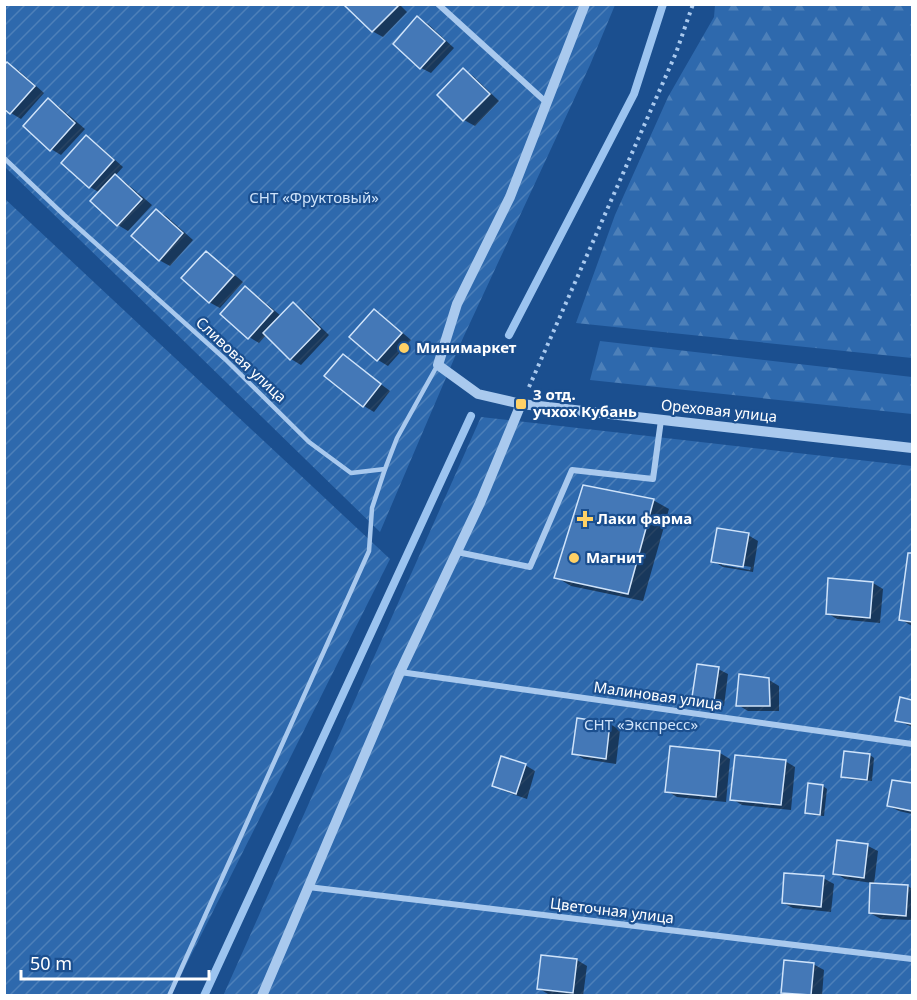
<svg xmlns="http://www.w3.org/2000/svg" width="917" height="1000" font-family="'Noto Sans',sans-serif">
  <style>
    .forest { fill: url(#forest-firs) }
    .garden { fill: url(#garden-furrows) }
    .shadow { fill: #0007; fill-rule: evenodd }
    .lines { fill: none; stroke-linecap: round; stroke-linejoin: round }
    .stream { stroke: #9cc4f0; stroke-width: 8 }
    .building { fill: #4478b7; stroke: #cfe3fa; stroke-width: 1.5 }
    .path { stroke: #a9c9ee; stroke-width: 4; stroke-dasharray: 3 4.5; stroke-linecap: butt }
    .service { stroke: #a9c9ee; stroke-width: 4.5 }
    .minor { stroke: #a9c9ee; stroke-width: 6 }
    .tertiary { stroke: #a9c9ee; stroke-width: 10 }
    .poi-dot { fill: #ffd166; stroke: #1b4f8f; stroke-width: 2 }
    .labels { text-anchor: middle; stroke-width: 4.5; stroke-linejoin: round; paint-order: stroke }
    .park-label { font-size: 15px; fill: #cfe3fa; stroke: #1b4f8f }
    .poi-label { font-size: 15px; font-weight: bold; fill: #fff; stroke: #1b4f8f; text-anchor: start }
    .street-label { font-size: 15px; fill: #fff; stroke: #1b4f8f }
  </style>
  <defs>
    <pattern id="forest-firs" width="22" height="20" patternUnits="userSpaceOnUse" patternTransform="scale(1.5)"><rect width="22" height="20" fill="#2e69ad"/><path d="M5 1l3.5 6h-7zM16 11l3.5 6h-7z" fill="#4d80b9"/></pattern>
    <pattern id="garden-furrows" width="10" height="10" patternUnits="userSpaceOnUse" patternTransform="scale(1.5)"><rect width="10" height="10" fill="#2e69ad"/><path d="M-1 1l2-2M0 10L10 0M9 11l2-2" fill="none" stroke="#4d80b9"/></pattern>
  </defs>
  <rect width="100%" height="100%" fill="#1b4f8f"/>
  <g class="forest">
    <path d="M715,5H912V358L576,323L615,215L668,97L714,17Z"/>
    <path d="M600,341L912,377V414L590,380Z"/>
  </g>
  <g class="garden">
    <path d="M4,5H615L590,65L463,338L380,532L5,167Z"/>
    <path d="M4,198L390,559L171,995H5Z"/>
    <path d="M481,417L912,466V995L223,996Z"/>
  </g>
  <g class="shadow">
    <path d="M349,4H399L407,12L383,37L372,31Z"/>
    <path d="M418,18L428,24L454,48L431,73L421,68Z"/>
    <path d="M7,64L18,70L44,93L21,119L11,113Z"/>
    <path d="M463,70L473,76L499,101L475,126L464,120L439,95Z"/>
    <path d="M48,100L58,106L85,129L61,155L51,149Z"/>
    <path d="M86,137L96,143L123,167L115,176L125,182L152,205L128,231L118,225L92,201L100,193L90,187Z"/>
    <path d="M156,211L166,216L193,240L170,266L159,260Z"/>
    <path d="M206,253L216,259L243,282L220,308L209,302Z"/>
    <path d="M245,288L255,294L281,316L293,304L303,310L329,335L301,365L291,359L266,335L259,343L249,337Z"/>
    <path d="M374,311L384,317L411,340L388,366L378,360Z"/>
    <path d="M343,356L390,391L374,412L364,406Z"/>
    <path d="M653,500L669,509L643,601L571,586L556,577Z"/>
    <path d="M748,535L758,541L753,572L723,567L713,561ZM722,562L751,567L750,570L722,565Z"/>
    <path d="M909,554L912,555V626L900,619Z"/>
    <path d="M873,583L883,589L880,623L837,619L827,613Z"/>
    <path d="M718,669L728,674L724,706L704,702L693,697Z"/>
    <path d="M769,680L779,686V711H748L738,705Z"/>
    <path d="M901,699L912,701V727L897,720Z"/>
    <path d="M610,724L620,730L616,764L584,759L574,753Z"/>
    <path d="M671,748L720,753L730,759L726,802L677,797L667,791Z"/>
    <path d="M870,755L874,758L872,781L847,779L843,776Z"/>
    <path d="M785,761L795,767L791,810L742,805L732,799Z"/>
    <path d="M525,765L535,771L527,799L504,791L494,785Z"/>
    <path d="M893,781L912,785V814L899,811L889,806Z"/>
    <path d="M823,786L827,789L824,816L812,815L807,812Z"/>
    <path d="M839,841L868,846L878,851L874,884L908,886L912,889V920L881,919L870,913L872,883L845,879L835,873Z"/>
    <path d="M823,878L834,884L831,912L793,908L783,903Z"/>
    <path d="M577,960L587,966L583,996L548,994L538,988Z"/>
    <path d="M813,964L824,970L822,996H788L783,992Z"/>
  </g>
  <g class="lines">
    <g class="stream">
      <path d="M509,335L634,94L663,4"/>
      <path d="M204,996L471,416"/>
    </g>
  </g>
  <g class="building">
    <path d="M347,4H397L398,6L372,32L345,6Z"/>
    <path d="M417,16L445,41L420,69L393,44Z"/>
    <path d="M7,62L35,86L10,114L4,109V65Z"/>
    <path d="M463,68L490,94L463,121L437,95Z"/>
    <path d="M48,98L75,123L50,151L23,126Z"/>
    <path d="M86,135L114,160L89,188L61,163Z"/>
    <path d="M115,174L142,199L117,226L90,201Z"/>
    <path d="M156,209L183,233L159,261L131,236Z"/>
    <path d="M206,251L234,275L209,303L181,278Z"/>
    <path d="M245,286L273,311L248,339L220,314Z"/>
    <path d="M293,302L320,329L290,360L263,333Z"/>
    <path d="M374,309L402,333L377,361L349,337Z"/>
    <path d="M343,354L381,384L363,407L324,376Z"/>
    <path d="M583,485L654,499L628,594L554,578Z"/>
    <path d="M717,528L749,533L743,567L711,562Z"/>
    <path d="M908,553H912V622L899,620Z"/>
    <path d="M828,578L873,582L870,618L826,614Z"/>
    <path d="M697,664L719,667L714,701L692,697Z"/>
    <path d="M739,674L769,678L770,706H736Z"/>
    <path d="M900,697L912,700V724L895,721Z"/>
    <path d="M577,718L610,723L606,759L572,754Z"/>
    <path d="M670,746L720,751L716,797L665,792Z"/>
    <path d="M844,751L870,754L867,780L841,777Z"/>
    <path d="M735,755L786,760L781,805L730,800Z"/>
    <path d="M501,756L526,764L516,794L492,786Z"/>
    <path d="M892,780L912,783V811L887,806Z"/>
    <path d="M808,783L823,785L820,815L805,813Z"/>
    <path d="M837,840L868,844L864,878L833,874Z"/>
    <path d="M784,873L824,876L821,907L782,903Z"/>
    <path d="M870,883L908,885L906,916L869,913Z"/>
    <path d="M541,955L577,959L573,993L537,989Z"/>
    <path d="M784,960L814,963L811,995L781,993Z"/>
  </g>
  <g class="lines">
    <path class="path" d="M529,387L676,53L693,4"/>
    <g class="service">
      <path d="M4,158L64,215L225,359L309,442L351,473L385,469L397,438L437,366"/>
      <path d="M169,996L369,551L372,508L385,469"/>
    </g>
    <g class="minor">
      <path d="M438,4L547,103"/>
      <path d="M457,552L530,567L572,470L653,479L661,420"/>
      <path d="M400,672L912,744"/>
      <path d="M308,887L912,959"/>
    </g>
    <g class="tertiary">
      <path d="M585,4L510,197L457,304L438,365L478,394L521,404L912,448"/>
      <path d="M262,996L400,672L480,503L521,404"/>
    </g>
  </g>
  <g class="poi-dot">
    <circle cx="404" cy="348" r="6"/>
    <rect x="515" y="398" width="12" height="12" rx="3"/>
    <path d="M582 510h6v6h6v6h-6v6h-6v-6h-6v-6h6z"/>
    <circle cx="574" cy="558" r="6"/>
  </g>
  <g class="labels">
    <g class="park-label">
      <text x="314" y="203">СНТ «Фруктовый»</text>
      <text x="641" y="730">СНТ «Экспресс»</text>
    </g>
    <g class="poi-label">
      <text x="416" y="353">Минимаркет</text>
      <text x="533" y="400">3 отд.<tspan x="533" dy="17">учхох Кубань</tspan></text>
      <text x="597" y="524">Лаки фарма</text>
      <text x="586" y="563">Магнит</text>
    </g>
    <g class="street-label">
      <text transform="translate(241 360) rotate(43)" y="5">Сливовая улица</text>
      <text transform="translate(719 411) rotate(6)" y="5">Ореховая улица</text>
      <text transform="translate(658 696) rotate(8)" y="5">Малиновая улица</text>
      <text transform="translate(612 911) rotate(7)" y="5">Цветочная улица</text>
    </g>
  </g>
  <rect width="917" height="1000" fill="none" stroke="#ffffff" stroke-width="12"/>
  <path d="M21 970v9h188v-9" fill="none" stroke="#ffffff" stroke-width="3"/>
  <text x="30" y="970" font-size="18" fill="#ffffff" stroke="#1b4f8f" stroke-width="4.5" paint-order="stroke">50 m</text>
</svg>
